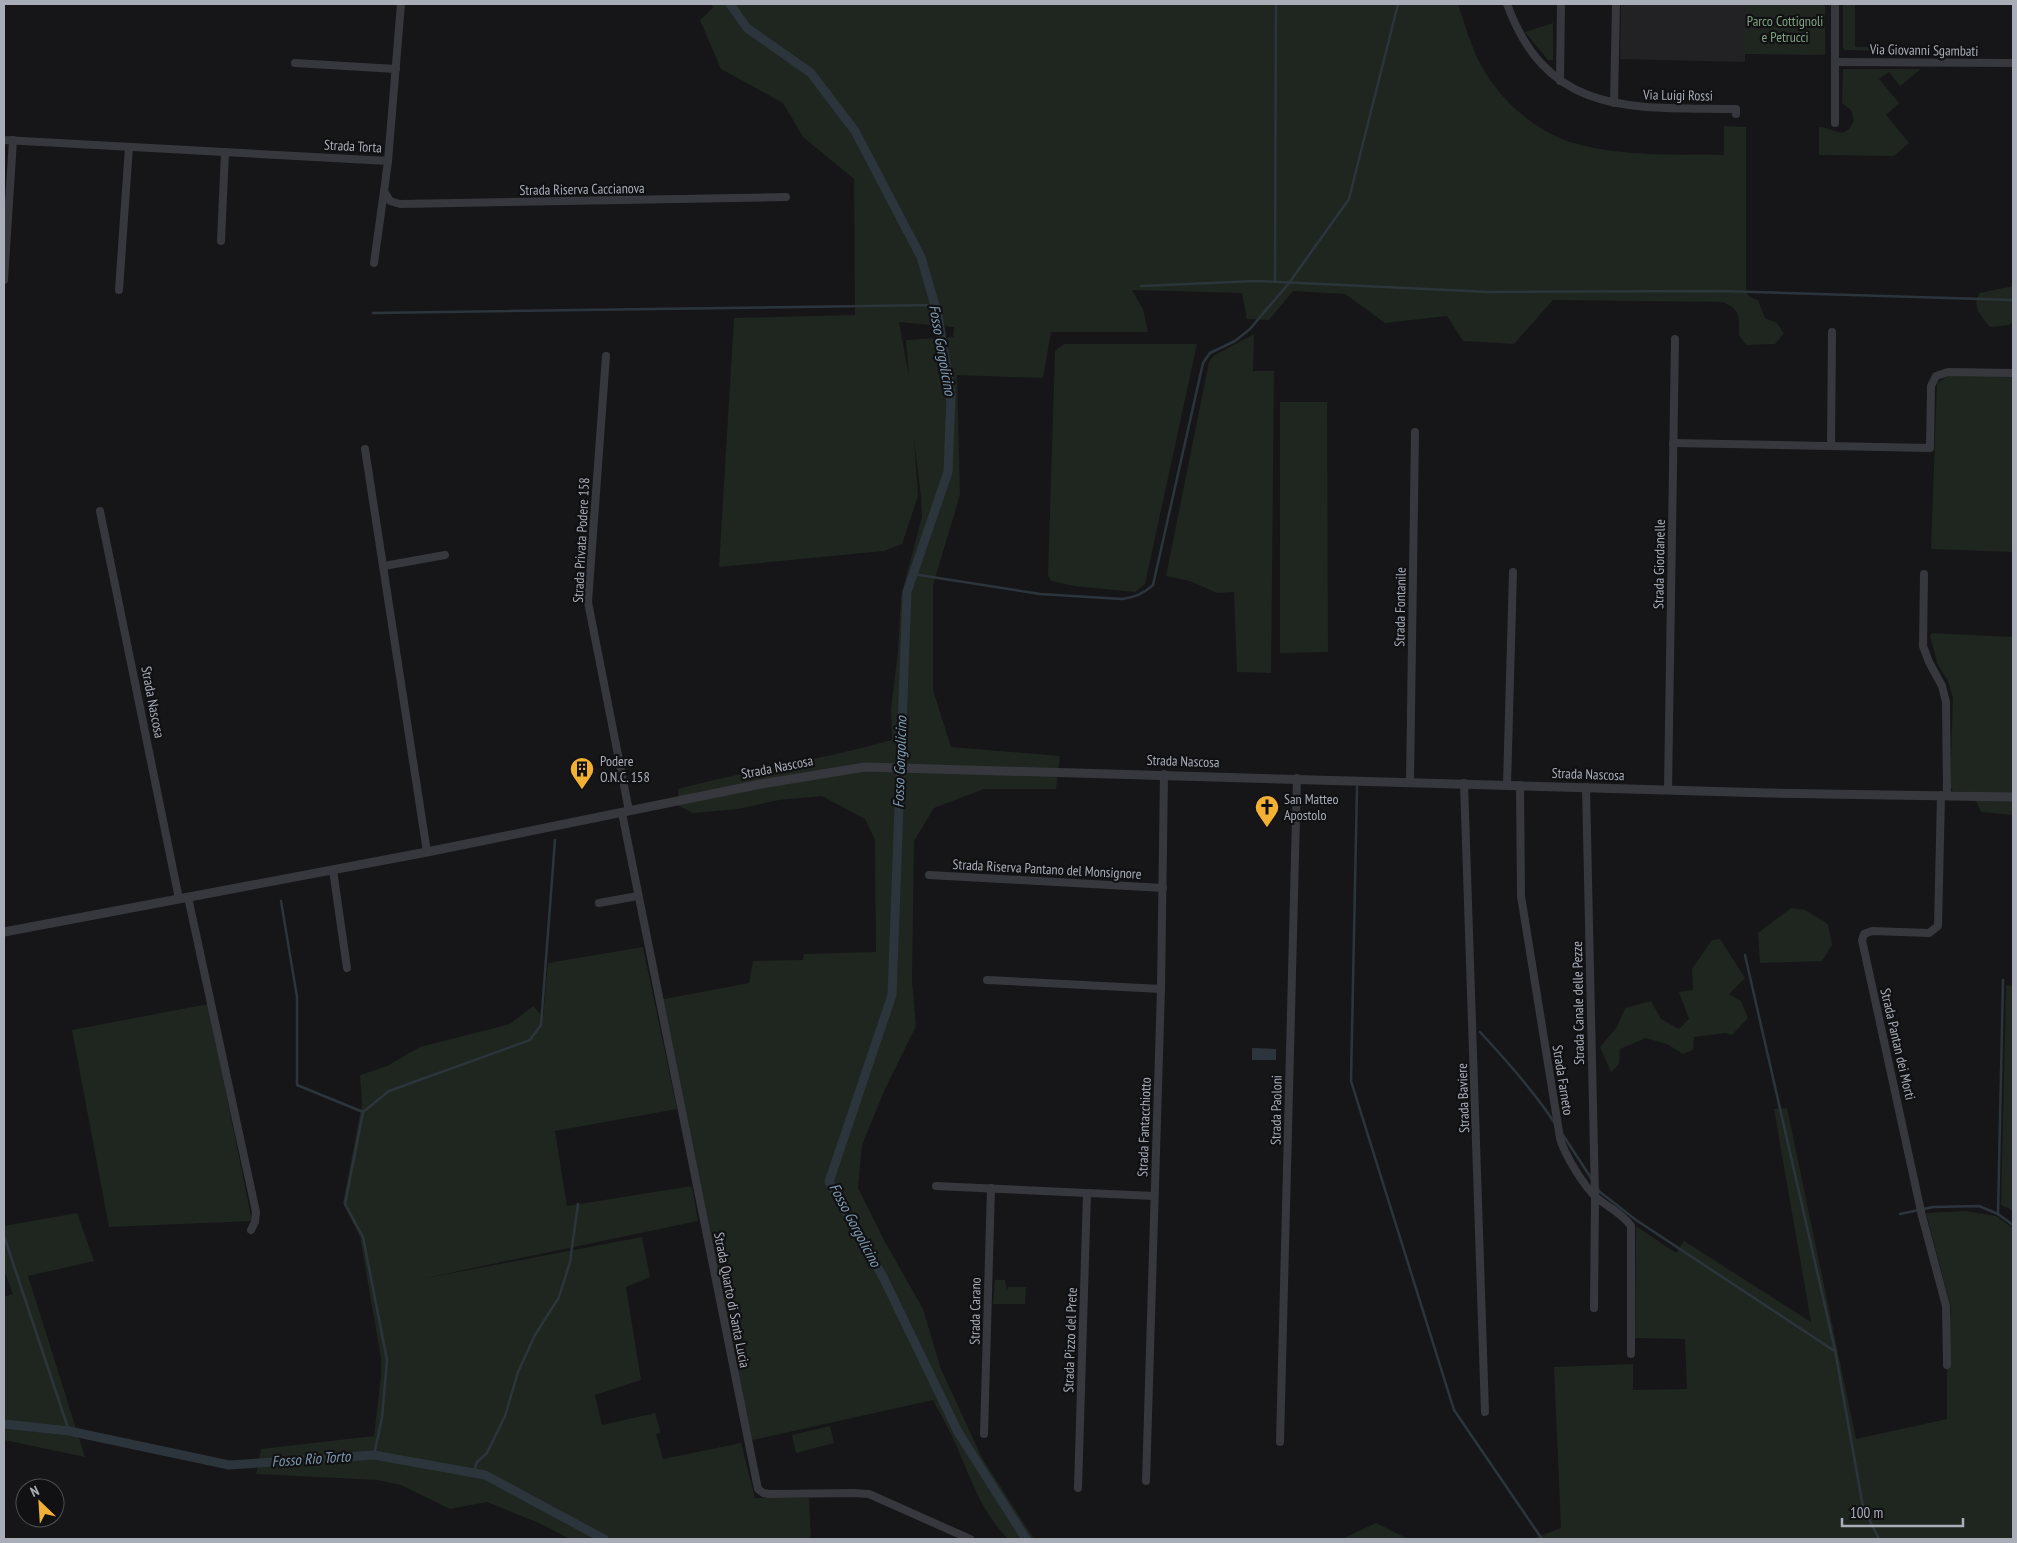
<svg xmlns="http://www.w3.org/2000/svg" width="2017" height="1543" font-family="'PT Sans Narrow',sans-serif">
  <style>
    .built { fill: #222225 }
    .green { fill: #1e261f; fill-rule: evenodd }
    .water { fill: #2c353c }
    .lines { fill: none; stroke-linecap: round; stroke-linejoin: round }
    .stream { stroke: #2c353c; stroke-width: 2.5 }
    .canal { stroke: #2c353c; stroke-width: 9 }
    .minor { stroke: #37383d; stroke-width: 8 }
    .tertiary { stroke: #37383d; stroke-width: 9 }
    .labels { text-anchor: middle; stroke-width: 4.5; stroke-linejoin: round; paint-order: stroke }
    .park-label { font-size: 14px; fill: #7fa381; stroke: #111113 }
    .street-label { font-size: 14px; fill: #a8adb8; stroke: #111113 }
    .poi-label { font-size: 14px; fill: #a8adb8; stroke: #111113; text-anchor: start }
    .water-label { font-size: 15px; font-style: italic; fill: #7f9bb3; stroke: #111113 }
  </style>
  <rect width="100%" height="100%" fill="#161618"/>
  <path class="built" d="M1621,4H1745V62L1620,59Z"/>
  <g class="green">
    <path d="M711,4H1458C1465,25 1471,47 1482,67C1501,101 1536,132 1574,143C1622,157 1675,154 1724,155V126L1746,127V292L1750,297L1758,300L1765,318L1777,323L1784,333L1775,344L1746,345L1739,335C1739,317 1741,309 1722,302L1553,300L1514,344L1463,341L1447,316L1385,323L1345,294L1293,291L1269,320L1247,319L1242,293L1132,290L1143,309L1148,332H1051L1043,378L957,375L960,495L933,585V690L951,747L1060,756L1056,789H984L934,808L914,841L912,980L916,1026L885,1089L862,1145L858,1188L884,1240L923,1309L941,1369L982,1458L1034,1539H1008C983,1513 973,1485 959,1452C952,1434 942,1417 933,1400L748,1441L659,1000L749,983L753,961L803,960L804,954L876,952L875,840L865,819L822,796L779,800L738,809L693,813L679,806L678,789C749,770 821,760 892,740L891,709L898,651L901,596L922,517L921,497L914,438L918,496L902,544L884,551L719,567L734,318L855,315L854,179L803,137L783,103L721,69L700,20L713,8ZM899,322L954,327L953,337L906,340L909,377Z"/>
    <path d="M1745,4H1823L1825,6V55L1745,54Z"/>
    <path d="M1843,4H1855V47H1893V51L1845,50L1843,48Z"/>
    <path d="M1553,23V60H1548L1525,32Z"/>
    <path d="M1843,69H1921L1900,86L1889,72L1879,79L1899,103L1886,115L1909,143L1894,156L1819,155V127C1834,127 1845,143 1854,120L1851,110L1842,103Z"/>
    <path d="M2013,286V321L2009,325L1990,327C1981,316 1971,306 1980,293Z"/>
    <path d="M1254,334L1253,371H1274L1271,673L1237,672L1234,592L1217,593L1190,581L1166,576L1209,362L1213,356Z"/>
    <path d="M1064,344H1197L1145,584L1135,592L1074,586L1051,581L1048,575L1055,351Z"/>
    <path d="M2013,374V552L1931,549L1937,383L1948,376Z"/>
    <path d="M1280,402H1327L1328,652L1280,653Z"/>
    <path d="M1932,633L2013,637V815L1981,812L1972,792L1953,791L1950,787L1953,698L1948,681L1938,665L1930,636Z"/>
    <path d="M1791,908L1805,910L1828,924L1832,945L1822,961L1760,963L1758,933Z"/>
    <path d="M1720,939L1745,978L1729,994L1741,1001L1748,1018L1732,1035L1726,1033L1694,1037L1693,1050L1683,1054L1667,1044L1646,1038L1620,1049L1619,1064L1611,1072L1600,1047L1617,1027L1625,1008L1651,1001L1661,1019L1679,1029L1689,1019L1679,992L1693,990L1692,969L1712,940Z"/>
    <path d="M643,947L677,1109L555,1131L567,1206L692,1186L698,1221L421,1279L642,1237L650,1277L626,1287L641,1380L595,1395L602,1425L655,1413L661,1433L656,1434L663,1459L741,1443L755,1498H809L811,1539H570L539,1523L487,1502L450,1509L401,1485L377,1480L256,1474L261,1449L374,1436L381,1376V1358L360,1237L343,1203L362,1104L360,1075L387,1066L420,1047L510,1024L533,1006L543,1017L548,963Z"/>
    <path d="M2006,985L2013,986V1213L2010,1209L2001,1205Z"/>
    <path d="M208,1004L252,1221L109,1227L72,1030Z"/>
    <path d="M1787,1108L1856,1439L1947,1419V1365L1951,1308L1926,1213L1965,1211L1996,1216L2013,1228V1539H1514H1532L1561,1528L1554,1367L1633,1364V1390L1687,1389L1685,1339L1635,1338L1636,1226L1676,1253L1684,1241L1811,1322L1774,1109Z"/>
    <path d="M77,1213L94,1261L28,1276L85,1457L4,1440V1297L13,1294L4,1270V1226Z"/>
    <path d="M995,1280H1005L1007,1291L1008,1287H1026L1025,1304H993Z"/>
    <path d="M830,1426L834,1443L796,1453L792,1435Z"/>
    <path d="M1376,1523L1408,1539H1342Z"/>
  </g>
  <path class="water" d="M1252,1048L1276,1049V1060H1252Z"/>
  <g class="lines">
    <g class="stream">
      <path d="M1275,282L1276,4"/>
      <path d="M1141,286L1257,281L1489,292L1719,291L2013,300"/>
      <path d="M373,313L935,305"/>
      <path d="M913,574L1040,594L1122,599C1135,597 1143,594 1153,585L1203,363L1210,353L1235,341L1250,329L1289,283L1349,199L1398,4"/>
      <path d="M1357,787L1351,1081L1454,1410L1542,1539"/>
      <path d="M281,901L297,997V1085L363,1112L345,1204L363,1237L387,1360L382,1418L374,1455"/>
      <path d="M1745,955L1835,1350L1863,1507L1879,1539"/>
      <path d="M1480,1032C1507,1061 1533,1090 1554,1122"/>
      <path d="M363,1112L389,1091L530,1040L541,1025L555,840"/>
      <path d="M1563,1135L1593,1181"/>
      <path d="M1597,1188L1600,1192L1636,1220L1833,1350"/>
      <path d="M1900,1214L1933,1207L1979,1206L1998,1214L2013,1225"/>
      <path d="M1998,1214L2003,980"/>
      <path d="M4,1236L69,1431"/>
      <path d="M473,1473L477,1462L487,1453L505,1416L518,1372L535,1335L559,1297L570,1262L578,1204"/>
    </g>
    <g class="canal">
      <path d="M730,4L747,28L811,73L855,131L921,257L938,316L951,394L948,472L907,592L892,995L829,1182L883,1277L958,1432L1026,1539"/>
      <path d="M4,1424L69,1431L229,1465L374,1455L485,1475L604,1539"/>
    </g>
    <g class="minor">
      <path d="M1507,4C1549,119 1635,107 1736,109V114"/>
      <path d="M1835,62L2013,63"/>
      <path d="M295,63L396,69"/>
      <path d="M1560,81L1561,4"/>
      <path d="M1614,103L1616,4"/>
      <path d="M1835,123V4"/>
      <path d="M4,140L388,161L401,4"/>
      <path d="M388,161L384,191L390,201L400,204L786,197"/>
      <path d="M221,241L225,152"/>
      <path d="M374,263L384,191"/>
      <path d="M4,280L13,140"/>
      <path d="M119,290L129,147"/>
      <path d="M606,356L588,602L629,811"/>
      <path d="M1673,443L1930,448L1931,386L1936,376L1948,372L2013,373"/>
      <path d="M1831,445L1832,332"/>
      <path d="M365,449L427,852"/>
      <path d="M100,511L179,899"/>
      <path d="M384,566L445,555"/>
      <path d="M1924,574L1923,646L1929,662L1942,686L1946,702L1947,795"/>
      <path d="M1410,782L1415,432"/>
      <path d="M1464,783L1485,1412"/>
      <path d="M1507,785L1513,572"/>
      <path d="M1520,785L1521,896L1560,1138C1564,1154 1585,1188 1597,1198C1608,1207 1623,1214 1631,1226V1354"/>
      <path d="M1586,787L1595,1197L1594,1308"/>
      <path d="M1668,790L1675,339"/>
      <path d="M1941,795L1938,926L1929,933L1872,931L1864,934L1862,940L1922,1216L1946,1306L1947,1365"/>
      <path d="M622,813L758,1489L763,1493L769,1494L854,1493L869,1494L970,1539"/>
      <path d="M333,870L347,968"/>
      <path d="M929,875L1163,888"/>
      <path d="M188,897L256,1212L255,1222L251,1230"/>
      <path d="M599,903L638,896"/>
      <path d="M987,980L1161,989"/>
      <path d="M936,1186L1154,1196"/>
      <path d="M984,1434L991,1188"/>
      <path d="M1280,1442L1297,778"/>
      <path d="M1146,1481L1161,989L1164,774"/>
      <path d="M1078,1488L1087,1193"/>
    </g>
    <path class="tertiary" d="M4,932L427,852L761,784L865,767L1769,793L2013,797"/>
  </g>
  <defs>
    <g id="building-pin" transform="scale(1.25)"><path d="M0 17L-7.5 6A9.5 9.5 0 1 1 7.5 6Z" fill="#f2b134" stroke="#111113"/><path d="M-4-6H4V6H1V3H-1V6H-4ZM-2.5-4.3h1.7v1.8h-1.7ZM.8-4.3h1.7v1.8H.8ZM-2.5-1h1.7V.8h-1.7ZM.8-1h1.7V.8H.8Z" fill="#111"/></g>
    <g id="church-pin" transform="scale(1.25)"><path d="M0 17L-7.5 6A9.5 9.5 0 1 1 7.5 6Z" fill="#f2b134" stroke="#111113"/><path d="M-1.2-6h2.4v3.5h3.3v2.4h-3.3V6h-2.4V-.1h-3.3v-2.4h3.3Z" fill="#111"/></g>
  </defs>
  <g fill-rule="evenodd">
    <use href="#building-pin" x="582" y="769"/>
    <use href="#church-pin" x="1267" y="807"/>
  </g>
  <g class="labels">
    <g class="park-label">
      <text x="1785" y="26">Parco Cottignoli<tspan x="1785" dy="16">e Petrucci</tspan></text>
    </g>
    <g class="street-label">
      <text transform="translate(1924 50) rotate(1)" y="5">Via Giovanni Sgambati</text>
      <text transform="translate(1678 95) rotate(1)" y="5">Via Luigi Rossi</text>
      <text transform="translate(353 146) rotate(3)" y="5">Strada Torta</text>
      <text transform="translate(582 189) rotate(-1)" y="5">Strada Riserva Caccianova</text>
      <text transform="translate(581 540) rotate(-87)" y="5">Strada Privata Podere 158</text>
      <text transform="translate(1659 564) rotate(-89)" y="5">Strada Giordanelle</text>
      <text transform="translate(1400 607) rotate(-89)" y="5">Strada Fontanile</text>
      <text transform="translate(153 702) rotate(79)" y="5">Strada Nascosa</text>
      <text transform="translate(1183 761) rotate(2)" y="5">Strada Nascosa</text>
      <text transform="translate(777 767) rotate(-11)" y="5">Strada Nascosa</text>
      <text transform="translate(1588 774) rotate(2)" y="5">Strada Nascosa</text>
      <text transform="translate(1047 869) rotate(3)" y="5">Strada Riserva Pantano del Monsignore</text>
      <text transform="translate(1578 1003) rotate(-91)" y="5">Strada Canale delle Pezze</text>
      <text transform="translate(1898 1044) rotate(77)" y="5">Strada Pantan dei Morti</text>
      <text transform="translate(1563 1080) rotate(81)" y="5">Strada Farneto</text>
      <text transform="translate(1463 1098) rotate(-92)" y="5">Strada Baviere</text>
      <text transform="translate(1276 1110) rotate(-89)" y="5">Strada Paoloni</text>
      <text transform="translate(1144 1127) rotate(-88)" y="5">Strada Fantacchiotto</text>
      <text transform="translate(732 1300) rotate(79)" y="5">Strada Quarto di Santa Lucia</text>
      <text transform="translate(975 1311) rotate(-89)" y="5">Strada Carano</text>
      <text transform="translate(1070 1340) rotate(-88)" y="5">Strada Pizzo del Prete</text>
    </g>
    <g class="poi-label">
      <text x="600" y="766">Podere<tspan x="600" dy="16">O.N.C. 158</tspan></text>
      <text x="1284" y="804">San Matteo<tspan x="1284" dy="16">Apostolo</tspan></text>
    </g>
    <g class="water-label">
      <text transform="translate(942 350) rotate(80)" y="5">Fosso Gorgolicino</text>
      <text transform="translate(900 762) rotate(-88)" y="5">Fosso Gorgolicino</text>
      <text transform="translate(855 1225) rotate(62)" y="5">Fosso Gorgolicino</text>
      <text transform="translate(311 1459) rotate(-4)" y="5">Fosso Rio Torto</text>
    </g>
  </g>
  <rect width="2017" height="1543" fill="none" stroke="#a8adb8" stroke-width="10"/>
  <g transform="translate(40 1503) rotate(335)"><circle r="24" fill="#111113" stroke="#4d4f55"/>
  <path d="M0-4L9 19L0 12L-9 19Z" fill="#f2b134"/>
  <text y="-8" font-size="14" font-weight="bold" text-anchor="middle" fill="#a8adb8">N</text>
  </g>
  <path d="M1842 1518v8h121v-8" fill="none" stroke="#a8adb8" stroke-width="2.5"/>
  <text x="1850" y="1518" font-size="15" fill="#a8adb8" stroke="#111113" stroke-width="4" paint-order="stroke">100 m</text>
</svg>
